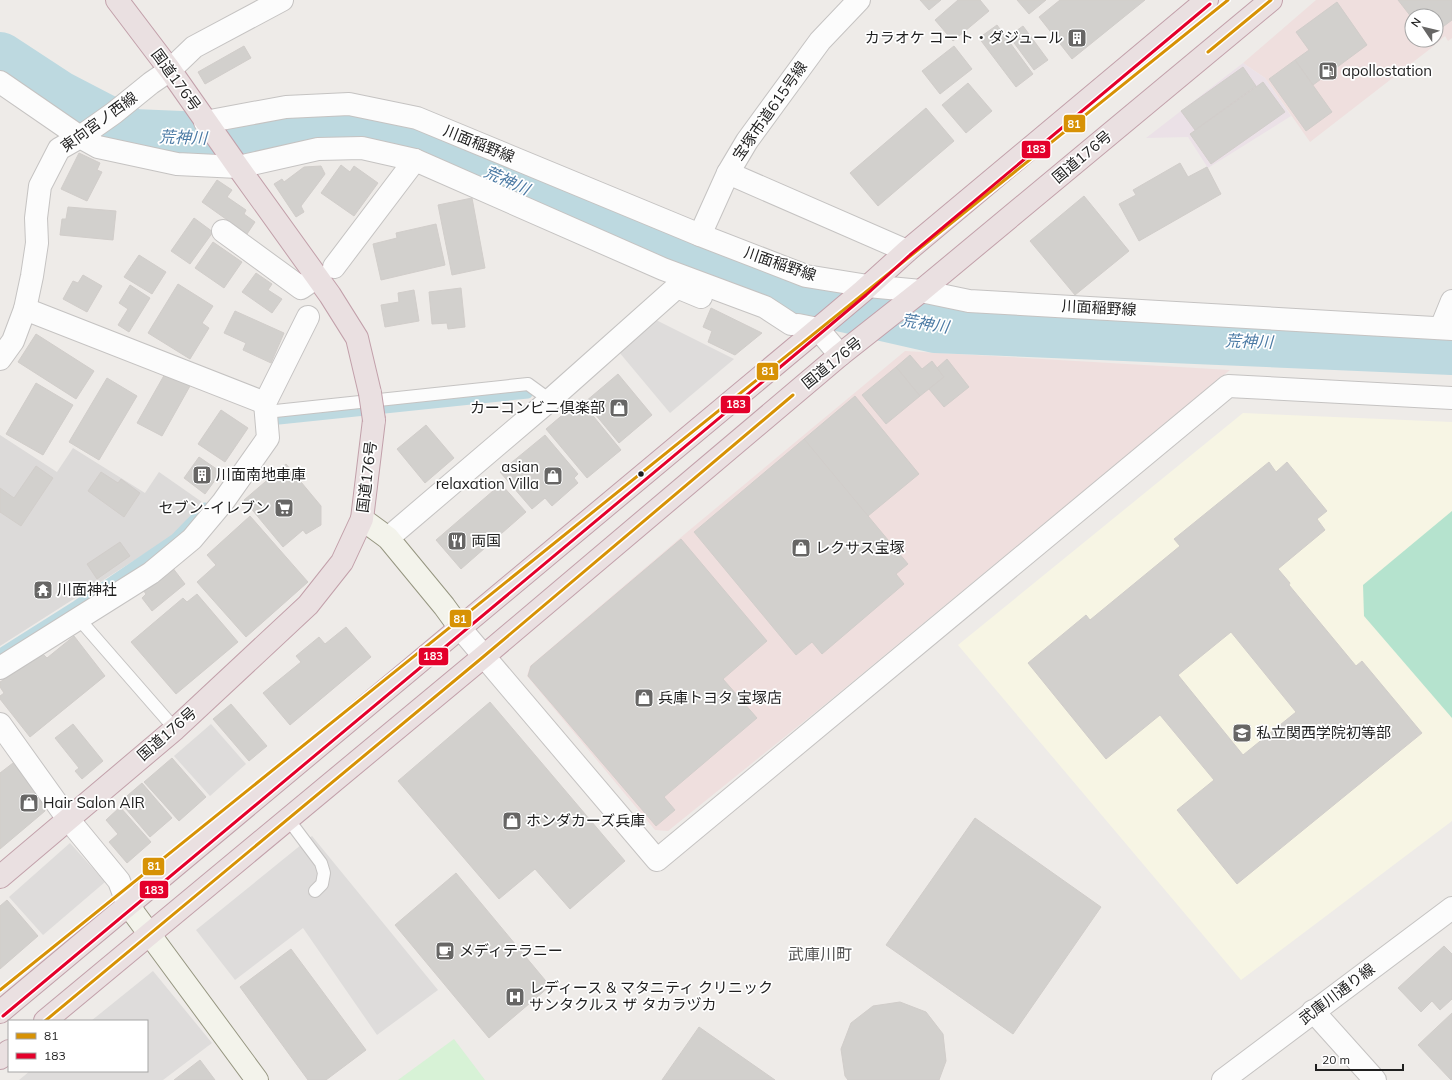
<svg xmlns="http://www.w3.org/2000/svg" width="1452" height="1080" font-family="Mulish,'Noto Sans JP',sans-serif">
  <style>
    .commercial { fill: #efdfde; fill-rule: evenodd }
    .industrial { fill: #ebe1e7 }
    .education { fill: #f7f5e4 }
    .religious { fill: #dcdad9 }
    .park { fill: #d7f2d6 }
    .pitch { fill: #b5e3ce }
    .parking { fill: #dedcdb }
    .pier { fill: #dddcdb }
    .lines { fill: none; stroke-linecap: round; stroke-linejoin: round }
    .stream { stroke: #bdd9e0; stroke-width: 9 }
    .river { stroke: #bdd9e0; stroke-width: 52 }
    .building { fill: #d2d0cd; stroke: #d1cdca; fill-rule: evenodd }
    .lane-casing { stroke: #c5c3c2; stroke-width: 14 }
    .street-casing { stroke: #c5c3c2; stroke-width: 24 }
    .secondary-casing { stroke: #969681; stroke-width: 24 }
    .highway-casing { stroke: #c2a0aa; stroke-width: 24 }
    .lane { stroke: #fcfcfc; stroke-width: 12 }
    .street { stroke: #fcfcfc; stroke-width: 22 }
    .secondary { stroke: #f3f3eb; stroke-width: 22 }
    .highway { stroke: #eae0e1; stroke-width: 22 }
    .highway-bridge-casing { stroke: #c2a0aa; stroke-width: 24; stroke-linecap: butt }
    .highway-bridge { stroke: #eae0e1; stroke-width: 22 }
    .bus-1-casing { stroke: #fff; stroke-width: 6 }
    .bus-2-casing { stroke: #fff; stroke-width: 6 }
    .bus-1 { stroke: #d79205; stroke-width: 3 }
    .bus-2 { stroke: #e4002b; stroke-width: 3 }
    .bus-dot { fill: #1f1f1f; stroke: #fff; stroke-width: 1.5 }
    .labels { text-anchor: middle; stroke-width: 3.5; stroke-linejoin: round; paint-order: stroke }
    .poi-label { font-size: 15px; fill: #1f1f1f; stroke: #fff; text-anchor: start }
    .street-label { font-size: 15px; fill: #1f1f1f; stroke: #fff }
    .water-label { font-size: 16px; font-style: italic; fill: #4b7aa4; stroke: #fff }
    .neighbourhood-label { font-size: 16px; fill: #525252; stroke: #fff }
    .line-badge { stroke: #fff; stroke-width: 1.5 }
    .badge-label { font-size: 11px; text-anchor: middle; font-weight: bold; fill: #fff }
  </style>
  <rect width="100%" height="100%" fill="#eeebe8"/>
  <g class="commercial">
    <path d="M1316,0H1452V38L1448,41L1445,36L1430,49L1310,142L1265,78L1243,63ZM1412,16H1436V40H1412Z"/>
    <path d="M905,351L1230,370L828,702L668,831L655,830L527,676L530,666L686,533Z"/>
  </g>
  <path class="industrial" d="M1243,63L1265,78L1291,116L1208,168L1188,137L1146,138Z"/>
  <path class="education" d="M1243,413L1452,422V821L1241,980L958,645Z"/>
  <path class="religious" d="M0,435L57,472L73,448L145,493L159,472L202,502L174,535L0,646Z"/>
  <path class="park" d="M454,1039L485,1080H398Z"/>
  <path class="pitch" d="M1452,511V718L1364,616L1363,585Z"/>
  <g class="parking">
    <path d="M656,320L734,359L670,413L619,352Z"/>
    <path d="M211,724L246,764L210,796L174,756Z"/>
    <path d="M312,836L438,990L377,1035L303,928L235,980L196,930Z"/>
    <path d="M70,843L105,882L43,935L9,897Z"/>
    <path d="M153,971L212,1043L163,1080H19L30,1071H147V1021H91Z"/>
  </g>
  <path class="pier" d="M826,283L941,308L905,339L870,331L795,309Z"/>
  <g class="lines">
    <g class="stream">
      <path d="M686,266L690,262"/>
      <path d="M279,420L528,394"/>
      <path d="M0,653L76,605L175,538L205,507"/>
    </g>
    <path class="river" d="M0,58L58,96L133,135L254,140L338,127L411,136L447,150L690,262L790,294L935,327L1452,349"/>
  </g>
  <g class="building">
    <path d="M920,0H941L929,10Z"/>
    <path d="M958,0H980L989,11L953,41L935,20Z"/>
    <path d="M1017,0H1046L1029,14Z"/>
    <path d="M1060,0H1145L1072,59L1039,17Z"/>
    <path d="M1398,0H1452V20L1436,32V16H1412V18Z"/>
    <path d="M1337,2L1367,45L1313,85L1295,60L1309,50L1296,32Z"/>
    <path d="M997,25L1033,74L1016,87L979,38Z"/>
    <path d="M1023,26L1048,60L1034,70L1009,36Z"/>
    <path d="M244,46L251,58L205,84L198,72Z"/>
    <path d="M954,46L972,69L940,94L922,71Z"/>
    <path d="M1295,60L1332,112L1306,131L1269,79Z"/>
    <path d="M1243,67L1256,86L1195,130L1181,111Z"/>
    <path d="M1263,82L1285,112L1211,164L1190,134Z"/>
    <path d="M968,83L992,111L966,133L942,105Z"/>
    <path d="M926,108L954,141L878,206L850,173Z"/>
    <path d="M79,153L100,163L97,170L102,172L87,201L61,189Z"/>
    <path d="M1180,163L1188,177L1207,167L1221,194L1139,241L1119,204L1136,195L1133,190Z"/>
    <path d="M341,165L350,172L354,166L378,183L354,216L321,193Z"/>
    <path d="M321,166L325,174L301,206L304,212L296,217L274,184L282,179L284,182L304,167Z"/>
    <path d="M217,180L232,190L227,197L246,210L244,214L255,222L247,234L202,202Z"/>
    <path d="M1084,196L1129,251L1075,295L1030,241Z"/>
    <path d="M472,198L485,268L452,275L438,205Z"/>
    <path d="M68,207L116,211L113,240L60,235L62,219H66Z"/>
    <path d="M194,218L213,232L190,264L171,251Z"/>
    <path d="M436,224L445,265L381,280L373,244L397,238L396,233Z"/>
    <path d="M213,242L242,262L224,288L195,268Z"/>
    <path d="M139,255L166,272L152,294L124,277Z"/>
    <path d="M256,273L272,284L268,290L282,299L272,313L242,292Z"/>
    <path d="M83,275L102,286L87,312L63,299L73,281L78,283Z"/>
    <path d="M178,284L213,306L202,323L209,328L190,359L148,333Z"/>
    <path d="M130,285L150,298L129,332L118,325L128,309L119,303Z"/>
    <path d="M461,288L465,327L448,329L447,323L432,324L429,292Z"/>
    <path d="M414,290L419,321L385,327L381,305L399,302L398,293Z"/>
    <path d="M711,308L762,333L735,355L708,342L712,331L703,327Z"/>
    <path d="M235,311L284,333L271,363L243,350L246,343L224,333Z"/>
    <path d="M36,334L94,371L76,399L18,362Z"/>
    <path d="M910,355L922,369L932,361L944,377L920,396L896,367Z"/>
    <path d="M947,359L969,387L944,407L929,389L944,377L937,368Z"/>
    <path d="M896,367L920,396L886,424L862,395Z"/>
    <path d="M166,372L190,386L162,436L137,423Z"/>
    <path d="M618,374L652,415L619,443L585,402Z"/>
    <path d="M107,378L137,396L99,460L69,442Z"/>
    <path d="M36,383L73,405L43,455L6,434Z"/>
    <path d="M855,396L919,474L868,516L804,439Z"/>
    <path d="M580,400L621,450L587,478L546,429Z"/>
    <path d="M221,410L248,428L225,462L198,444Z"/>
    <path d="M426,425L454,458L425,483L397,449Z"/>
    <path d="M545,435L578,474L574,478L578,483L552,506L545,498L532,509L500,472Z"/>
    <path d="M804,439L908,564L896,574L904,584L822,654L812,642L796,655L694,532Z"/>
    <path d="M199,457L221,472L205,494L184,478Z"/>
    <path d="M1269,462L1276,472L1287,462L1327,511L1317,519L1325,530L1278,569L1290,583L1289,585L1356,666L1362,661L1422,733L1237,884L1177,810L1214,780L1160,715L1106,759L1028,663L1086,615L1090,620L1180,546L1174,539ZM1231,632L1296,712L1243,755L1178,675Z"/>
    <path d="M286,464L321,506V525L306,534L303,530L283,547L244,500Z"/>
    <path d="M36,466L53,478L21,526L0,512V488L14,498Z"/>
    <path d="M101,472L118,483L121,479L140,493L124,517L88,491Z"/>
    <path d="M501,484L526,512L461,569L436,540Z"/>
    <path d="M250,516L308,582L246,637L197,582L216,565L207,555Z"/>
    <path d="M681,539L767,641L723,679L757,718L664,797L675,810L656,826L528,676L531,666Z"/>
    <path d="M120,542L130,556L97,579L87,564Z"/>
    <path d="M172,567L185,584L152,611L142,598L146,594L143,590Z"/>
    <path d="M197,594L238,642L176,694L131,642L183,598L187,602Z"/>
    <path d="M346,627L371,657L290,725L263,693L301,662L296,656L319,637L325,644Z"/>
    <path d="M74,636L105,676L30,737L0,699V696L4,693L0,687V682L43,654L47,658Z"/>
    <path d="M490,702L625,861L570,909L535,869L499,899L398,781Z"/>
    <path d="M231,704L267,746L249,761L213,719Z"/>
    <path d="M73,724L103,761L82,779L75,771L79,768L55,738Z"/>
    <path d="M172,758L206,797L179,821L144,782Z"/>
    <path d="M13,763L39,794L45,811L0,849V773Z"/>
    <path d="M142,783L172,818L150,837L120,802Z"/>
    <path d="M120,807L151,842L127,863L109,842L118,834L106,820Z"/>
    <path d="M975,818L1101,907L1013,1034L886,945Z"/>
    <path d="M456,873L550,986L489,1038L395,925Z"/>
    <path d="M7,900L38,936L0,969V906Z"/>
    <path d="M1444,946L1452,954V999L1440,1010L1432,1001L1421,1012L1398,988Z"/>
    <path d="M291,949L366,1050L326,1080H308L240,987Z"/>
    <path d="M900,1002L926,1012L943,1034L946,1061L939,1080H848L845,1076L841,1049L851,1023L873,1006Z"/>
    <path d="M1452,1013V1080H1451L1418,1045Z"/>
    <path d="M699,1027L775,1080H662Z"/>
    <path d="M200,1060L215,1080H174Z"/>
  </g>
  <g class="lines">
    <g class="lane-casing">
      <g id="lane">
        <path d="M266,412L528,384L550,400"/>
        <path d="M79,619L175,729"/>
        <path d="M288,819L321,863L324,873L322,884L315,891"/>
      </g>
    </g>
    <g class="street-casing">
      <g id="street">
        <path d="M0,82L80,137L98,147L177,164L238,167L318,149L362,148L415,160L663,269L765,307L791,324"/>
        <path d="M205,122L286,107L349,104L417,118L700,235L806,276L868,286L921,291L969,301L1452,329"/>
        <path d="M728,173L907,251"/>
        <path d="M223,231L301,288L317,277"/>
        <path d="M700,235L728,173L747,141L820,41L859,0"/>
        <path d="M334,267L415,160"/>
        <path d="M25,309L265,403"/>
        <path d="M798,325L818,329L840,355"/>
        <path d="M1441,328L1452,301"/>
        <path d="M0,359L13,341L25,309L32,276L37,243L36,218L40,186L59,149L80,137L114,113L151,83L170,70L194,47L282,0"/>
        <path d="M388,538L550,400L677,287L701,297"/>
        <path d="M460,628L657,860L1228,386L1452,398"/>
        <path d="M0,668L151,573L192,539L223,502L268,438L265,403L308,317"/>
        <path d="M0,724L68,819L119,881L128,905"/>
        <path d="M1313,1011L1375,1080"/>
        <path d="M1223,1080L1452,908"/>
      </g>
    </g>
    <g class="secondary-casing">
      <g id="secondary">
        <path d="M362,519L388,538L444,606L460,628"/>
        <path d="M128,905L257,1080"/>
      </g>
    </g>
    <g class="highway-casing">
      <g id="highway">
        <path d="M117,0L170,70L238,167L330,295L357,338L370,393"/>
        <path d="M0,877L175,729L308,605L342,562L362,519L374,420"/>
        <path d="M0,1012L818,329L863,291L907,251L1207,0"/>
        <path d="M45,1021L483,657L840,355L921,291L1271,0"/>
        <path d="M0,1058L9,1051"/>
      </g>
    </g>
    <use href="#lane" class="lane"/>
    <use href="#street" class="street"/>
    <use href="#secondary" class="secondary"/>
    <use href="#highway" class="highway"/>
    <g class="highway-bridge-casing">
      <path id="highway-bridge" d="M370,393L374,420"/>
    </g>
    <use href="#highway-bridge" class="highway-bridge"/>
    <g class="bus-1-casing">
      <g id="bus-1">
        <path d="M1208,52L1271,0"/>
        <path d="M0,990L1228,0"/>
        <path d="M45,1021L483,657L793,395"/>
      </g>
    </g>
    <g class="bus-2-casing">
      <path id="bus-2" d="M3,1016L821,333L866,295L910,255L1210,4"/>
    </g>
    <use href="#bus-1" class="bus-1"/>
    <use href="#bus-2" class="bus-2"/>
  </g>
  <defs>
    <g id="building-square" transform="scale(1)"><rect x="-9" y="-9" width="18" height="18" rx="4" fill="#676665" stroke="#fff"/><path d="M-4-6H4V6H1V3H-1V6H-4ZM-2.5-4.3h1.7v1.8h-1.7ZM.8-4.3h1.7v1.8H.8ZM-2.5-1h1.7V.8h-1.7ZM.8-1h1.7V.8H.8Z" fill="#fff"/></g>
    <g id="fuel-square" transform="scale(1)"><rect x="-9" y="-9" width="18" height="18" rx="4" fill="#676665" stroke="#fff"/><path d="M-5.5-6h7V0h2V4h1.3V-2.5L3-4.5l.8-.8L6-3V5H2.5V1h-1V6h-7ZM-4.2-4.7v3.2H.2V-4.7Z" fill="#fff"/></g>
    <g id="shop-square" transform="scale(1)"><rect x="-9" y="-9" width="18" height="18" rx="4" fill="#676665" stroke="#fff"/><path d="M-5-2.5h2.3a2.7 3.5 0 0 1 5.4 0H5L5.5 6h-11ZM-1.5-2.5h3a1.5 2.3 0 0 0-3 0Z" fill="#fff"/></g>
    <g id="supermarket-square" transform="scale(1)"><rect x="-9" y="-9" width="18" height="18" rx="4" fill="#676665" stroke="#fff"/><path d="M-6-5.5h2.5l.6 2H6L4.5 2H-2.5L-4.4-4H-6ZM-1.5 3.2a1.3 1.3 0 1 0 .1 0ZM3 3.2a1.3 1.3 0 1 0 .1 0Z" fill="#fff"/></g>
    <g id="restaurant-square" transform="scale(1)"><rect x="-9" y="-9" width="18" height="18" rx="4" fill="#676665" stroke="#fff"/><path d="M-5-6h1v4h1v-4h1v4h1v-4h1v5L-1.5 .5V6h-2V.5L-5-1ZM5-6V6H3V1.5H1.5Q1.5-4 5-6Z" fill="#fff"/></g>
    <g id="temple-square" transform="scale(1)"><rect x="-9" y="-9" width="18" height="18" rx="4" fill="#676665" stroke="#fff"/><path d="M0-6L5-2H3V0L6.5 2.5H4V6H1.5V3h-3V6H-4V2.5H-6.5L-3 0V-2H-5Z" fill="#fff"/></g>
    <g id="school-square" transform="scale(1)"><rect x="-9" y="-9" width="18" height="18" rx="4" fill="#676665" stroke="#fff"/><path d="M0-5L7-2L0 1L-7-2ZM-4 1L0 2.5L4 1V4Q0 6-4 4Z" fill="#fff"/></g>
    <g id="cafe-square" transform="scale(1)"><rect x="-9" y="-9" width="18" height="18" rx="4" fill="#676665" stroke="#fff"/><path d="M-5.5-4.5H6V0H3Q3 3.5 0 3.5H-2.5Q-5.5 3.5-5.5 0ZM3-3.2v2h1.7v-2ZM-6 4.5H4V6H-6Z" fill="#fff"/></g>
    <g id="hospital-square" transform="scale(1)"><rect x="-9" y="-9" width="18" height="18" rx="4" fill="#676665" stroke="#fff"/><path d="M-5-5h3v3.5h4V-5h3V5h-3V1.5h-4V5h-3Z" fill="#fff"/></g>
  </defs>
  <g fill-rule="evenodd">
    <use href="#building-square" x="1077" y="38"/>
    <use href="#fuel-square" x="1328" y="71"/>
    <use href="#shop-square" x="619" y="408"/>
    <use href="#building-square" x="202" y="475"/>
    <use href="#shop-square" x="553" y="476"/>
    <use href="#supermarket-square" x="284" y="508"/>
    <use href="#restaurant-square" x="457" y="541"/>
    <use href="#shop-square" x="801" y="548"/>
    <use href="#temple-square" x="43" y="590"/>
    <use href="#shop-square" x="644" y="698"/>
    <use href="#school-square" x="1242" y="733"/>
    <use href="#shop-square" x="29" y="803"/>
    <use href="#shop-square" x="512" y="821"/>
    <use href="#cafe-square" x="445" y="951"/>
    <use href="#hospital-square" x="515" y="997"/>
  </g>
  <circle class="bus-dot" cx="641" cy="474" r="3.5"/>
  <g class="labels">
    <g class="poi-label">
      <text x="1063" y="43" text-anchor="end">カラオケ コート・ダジュール</text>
      <text x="1342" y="76">apollostation</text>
      <text x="605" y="413" text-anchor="end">カーコンビニ倶楽部</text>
      <text x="539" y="472" text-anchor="end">asian<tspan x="539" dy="17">relaxation Villa</tspan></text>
      <text x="216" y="480">川面南地車庫</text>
      <text x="270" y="513" text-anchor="end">セブン-イレブン</text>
      <text x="471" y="546">両国</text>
      <text x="815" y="553">レクサス宝塚</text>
      <text x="57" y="595">川面神社</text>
      <text x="658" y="703">兵庫トヨタ 宝塚店</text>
      <text x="1256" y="738">私立関西学院初等部</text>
      <text x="43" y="808">Hair Salon AIR</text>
      <text x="526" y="826">ホンダカーズ兵庫</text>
      <text x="459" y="956">メディテラニー</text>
      <text x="529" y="993">レディース &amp; マタニティ クリニック<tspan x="529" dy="17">サンタクルス ザ タカラヅカ</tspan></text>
    </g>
    <g class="street-label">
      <text transform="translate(176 80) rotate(54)" y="5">国道176号</text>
      <text transform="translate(770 111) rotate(-55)" y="5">宝塚市道615号線</text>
      <text transform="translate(99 122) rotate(-36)" y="5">東向宮ノ西線</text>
      <text transform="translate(479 144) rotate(22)" y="5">川面稲野線</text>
      <text transform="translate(1082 157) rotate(-40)" y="5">国道176号</text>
      <text transform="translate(780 264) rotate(19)" y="5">川面稲野線</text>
      <text transform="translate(1099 308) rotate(3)" y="5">川面稲野線</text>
      <text transform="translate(832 363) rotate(-39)" y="5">国道176号</text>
      <text transform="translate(367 477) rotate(-83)" y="5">国道176号</text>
      <text transform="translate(167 734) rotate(-41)" y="5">国道176号</text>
      <text transform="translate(1337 994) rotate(-37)" y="5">武庫川通り線</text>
    </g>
    <g class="water-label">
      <text transform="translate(183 137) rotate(2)" y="6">荒神川</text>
      <text transform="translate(507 180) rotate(24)" y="6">荒神川</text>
      <text transform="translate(925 323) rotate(9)" y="6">荒神川</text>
      <text transform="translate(1249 341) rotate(2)" y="6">荒神川</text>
    </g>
    <g class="neighbourhood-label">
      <text x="820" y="960">武庫川町</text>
    </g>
  </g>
  <g class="line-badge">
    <rect x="1063" y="114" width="23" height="19" rx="4" fill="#d79205"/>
    <rect x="1021" y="140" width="30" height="19" rx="4" fill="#e4002b"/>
    <rect x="756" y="362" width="23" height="19" rx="4" fill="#d79205"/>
    <rect x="720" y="395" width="31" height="19" rx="4" fill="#e4002b"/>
    <rect x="449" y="609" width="23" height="19" rx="4" fill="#d79205"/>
    <rect x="418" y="647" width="31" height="19" rx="4" fill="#e4002b"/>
    <rect x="142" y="857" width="23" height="19" rx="4" fill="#d79205"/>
    <rect x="139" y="880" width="30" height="19" rx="4" fill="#e4002b"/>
  </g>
  <g class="badge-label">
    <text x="1074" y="128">81</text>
    <text x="1036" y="153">183</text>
    <text x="768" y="375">81</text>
    <text x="736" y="408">183</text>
    <text x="460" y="623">81</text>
    <text x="433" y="660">183</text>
    <text x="154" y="870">81</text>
    <text x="154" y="894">183</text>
  </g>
  <rect x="8" y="1020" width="140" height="52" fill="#ffffff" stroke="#a5a5a5"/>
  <rect x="16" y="1033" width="20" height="6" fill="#d79205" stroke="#a5a5a5"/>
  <text x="44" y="1040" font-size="12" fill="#1f1f1f">81</text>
  <rect x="16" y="1053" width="20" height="6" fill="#e4002b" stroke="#a5a5a5"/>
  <text x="44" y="1060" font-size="12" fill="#1f1f1f">183</text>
  <g transform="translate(1424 28) rotate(305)"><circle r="19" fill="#ffffff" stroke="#a5a5a5"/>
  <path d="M0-3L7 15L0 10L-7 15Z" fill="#676665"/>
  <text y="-6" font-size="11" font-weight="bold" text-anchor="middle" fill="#1f1f1f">N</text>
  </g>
  <path d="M1316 1064v6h87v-6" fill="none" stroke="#1f1f1f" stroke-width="2"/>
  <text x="1322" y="1064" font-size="12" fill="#1f1f1f" stroke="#ffffff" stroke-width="3" paint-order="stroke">20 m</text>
</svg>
